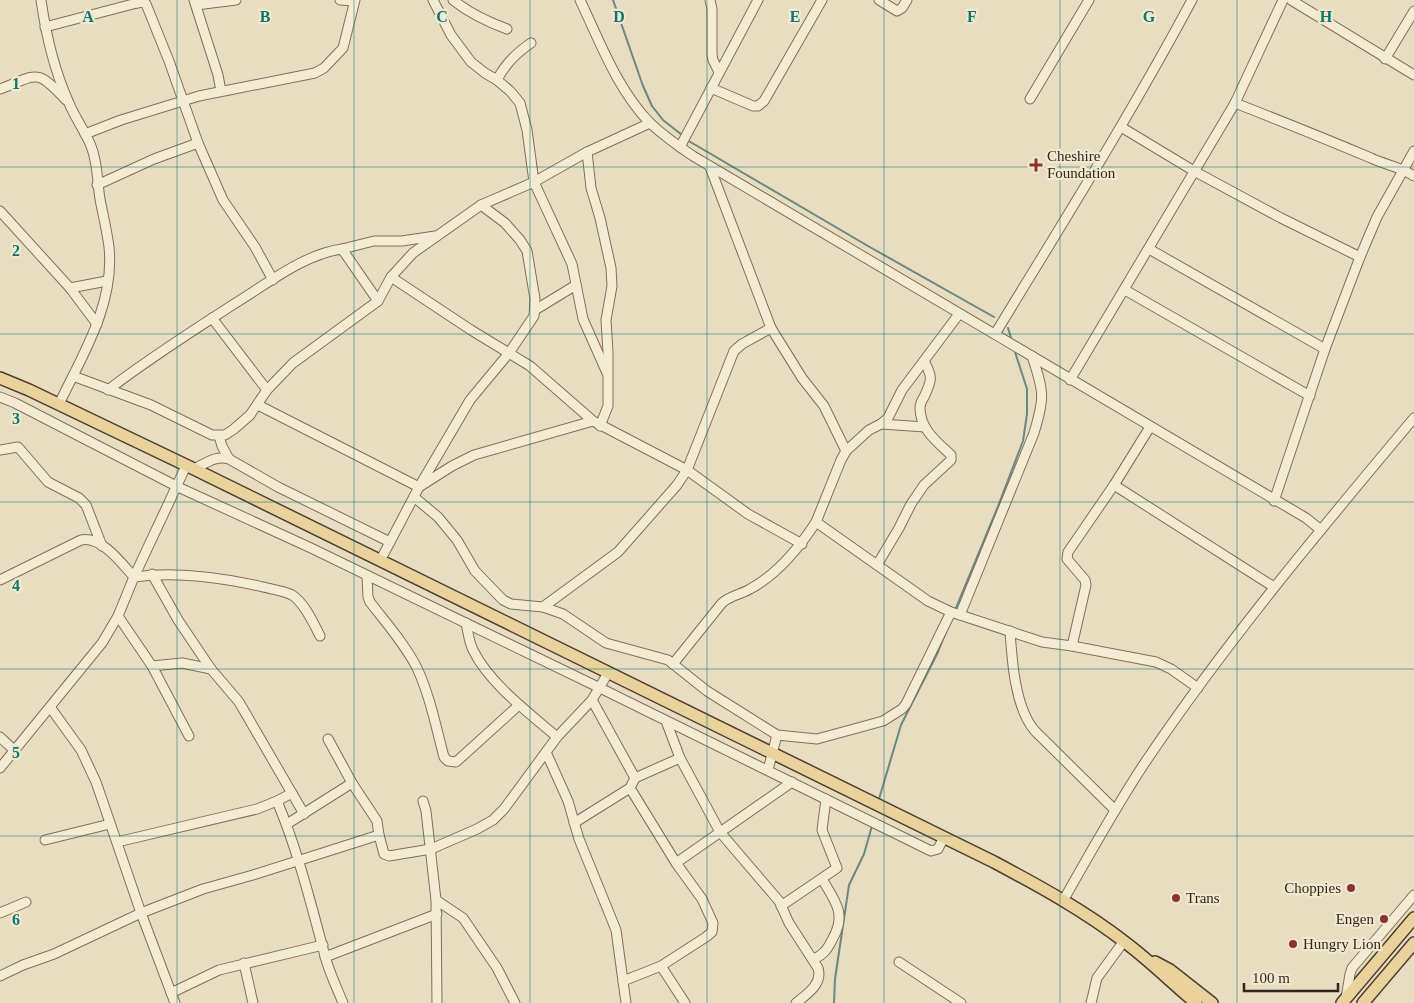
<svg xmlns="http://www.w3.org/2000/svg" width="1414" height="1003" font-family="Georgia,serif">
  <style>
    .lines { fill: none; stroke-linecap: round; stroke-linejoin: round }
    .stream { stroke: #6c8881; stroke-width: 2 }
    .minor-casing { stroke: #806f5b; stroke-width: 11 }
    .major-casing { stroke: #4e3e2f; stroke-width: 14 }
    .minor { stroke: #f4ebd3; stroke-width: 9 }
    .major { stroke: #e9d29c; stroke-width: 11 }
    .grid { fill: none; stroke: #0f766e; stroke-width: 1; stroke-opacity: 0.55 }
    .poi-dot { fill: #893231; stroke: #f1e8d0; stroke-width: 2 }
    .labels { text-anchor: middle; stroke-width: 4.5; stroke-linejoin: round; paint-order: stroke }
    .poi-label { font-size: 15px; fill: #31271d; stroke: #f1e8d0; text-anchor: start }
    .grid-label { font-size: 16px; text-anchor: middle; font-weight: bold; fill: #0f766e; stroke: #f1e8d0; stroke-width: 4.5; stroke-linejoin: round; paint-order: stroke }
  </style>
  <rect width="100%" height="100%" fill="#e8ddc1"/>
  <g class="lines">
    <g class="stream">
      <path d="M613,0L643,86L652,106L663,120L682,135"/>
      <path d="M687,140L868,246L994,317"/>
      <path d="M1008,328L1011,338"/>
      <path d="M956,608L997,509L1023,441L1027,414V389L1015,352"/>
      <path d="M879,799L901,725L937,654L948,627"/>
      <path d="M834,1003L835,979L849,885L864,854L872,826"/>
    </g>
    <g class="minor-casing">
      <g id="minor">
        <path d="M41,0C46,35 54,70 69,103C75,118 85,131 91,146C98,163 97,181 100,199C103,215 107,231 109,247C115,304 82,356 59,404"/>
        <path d="M194,0L218,75L221,91"/>
        <path d="M340,0L354,1"/>
        <path d="M433,0L451,35L471,62L485,73L497,80L510,91L520,103L527,130L534,182L572,264L583,319L607,373"/>
        <path d="M453,0C469,13 488,22 507,29"/>
        <path d="M580,0C600,42 617,89 650,123C663,135 678,146 693,156L1306,518L1321,530"/>
        <path d="M710,0L712,9V54L713,60L719,72"/>
        <path d="M879,0L897,11L902,8L907,0"/>
        <path d="M1291,0L1414,75"/>
        <path d="M196,5L236,0"/>
        <path d="M45,27L137,3V0"/>
        <path d="M1385,59L1414,11"/>
        <path d="M497,80C505,64 516,53 531,43"/>
        <path d="M711,88L753,106H758L764,101L822,0"/>
        <path d="M0,89C38,75 35,67 66,100"/>
        <path d="M1030,99L1089,0"/>
        <path d="M1235,103C1281,121 1326,139 1371,158C1386,165 1401,167 1414,176"/>
        <path d="M1121,127L1194,171L1281,218L1360,257"/>
        <path d="M85,134L121,120L199,96L315,73L324,68L343,48L355,0"/>
        <path d="M198,143L223,200L255,247L273,280"/>
        <path d="M680,147L758,0"/>
        <path d="M587,152L591,188L600,218L611,268L612,286L606,320L608,352V406L600,426"/>
        <path d="M710,167L771,328L802,378L824,406L846,451L841,460L816,522L928,601L951,612L1042,642L1072,646L1156,662L1171,669L1198,688"/>
        <path d="M97,185L154,159L198,143L169,61L146,4L144,2L137,3"/>
        <path d="M0,211L70,288L97,324"/>
        <path d="M342,249L374,241H402L435,236"/>
        <path d="M1149,249L1325,349"/>
        <path d="M391,277L471,330L530,366L593,421L687,470L748,514L802,544"/>
        <path d="M70,288L107,281"/>
        <path d="M1125,290L1310,396"/>
        <path d="M535,310L576,285"/>
        <path d="M212,318L267,390"/>
        <path d="M995,334C1062,224 1131,114 1192,0"/>
        <path d="M73,376L151,405L212,435H225L234,429L250,415L267,390L293,363L378,301L391,277L413,253L481,205L534,182L587,152L650,123"/>
        <path d="M1070,380L1235,103L1283,0"/>
        <path d="M108,390C148,359 191,332 234,304C267,284 304,254 342,249L378,301"/>
        <path d="M0,397L15,403L178,487L311,548L598,687L931,851L938,849L944,837"/>
        <path d="M258,405L419,487L452,466L474,455L593,421"/>
        <path d="M881,424L925,427"/>
        <path d="M219,436L222,446L229,459"/>
        <path d="M0,450L18,447L48,482L79,498L86,505L102,546"/>
        <path d="M846,451L869,430L881,424L888,418L902,390L959,314"/>
        <path d="M194,469C206,463 216,455 229,459L278,487L390,542"/>
        <path d="M1114,485L1274,587"/>
        <path d="M414,497L438,517L457,540L475,571L503,600L511,604L543,607L563,614L606,643L668,660L707,691L777,735L817,739L883,721L902,709L906,704L951,612"/>
        <path d="M1274,501L1325,349L1360,257L1377,217L1414,151"/>
        <path d="M380,561L419,487L470,400L509,353L534,316L535,299L527,251L520,240L505,223L481,205"/>
        <path d="M877,565L899,528L911,504L924,485L951,460V455C937,442 920,429 920,408C920,404 922,400 924,397C932,380 933,377 924,361"/>
        <path d="M152,574L178,620L211,669"/>
        <path d="M367,576L368,597L370,602C386,623 405,644 417,668C430,696 436,727 444,757L448,761L456,762L519,705"/>
        <path d="M0,580L81,540C102,536 121,563 134,577C175,571 219,577 259,586C270,589 282,590 292,595C304,602 314,624 320,636"/>
        <path d="M543,607L618,552L677,485L687,470L734,351L742,344L771,328"/>
        <path d="M960,615L1034,433C1045,397 1044,392 1032,356"/>
        <path d="M118,616L152,666L182,663L211,669L239,702L304,814"/>
        <path d="M466,623C468,632 469,642 473,650C489,683 529,713 557,737"/>
        <path d="M1010,631C1012,661 1015,708 1035,731L1115,810"/>
        <path d="M1072,646L1086,585L1085,580L1067,559L1068,552L1114,485L1150,427"/>
        <path d="M673,664L722,603C731,595 740,595 750,589C778,574 799,548 816,522"/>
        <path d="M152,666L189,736"/>
        <path d="M592,700L635,778L630,788"/>
        <path d="M50,707L81,750L96,782L141,913L175,1003"/>
        <path d="M666,721L680,758L720,832L779,901L789,923L818,968C823,984 807,994 796,1003"/>
        <path d="M0,737L15,751"/>
        <path d="M546,752L568,801L579,839L616,930L626,1003"/>
        <path d="M0,768L102,643L118,616L134,577L186,466"/>
        <path d="M768,770L777,735"/>
        <path d="M635,778L680,758"/>
        <path d="M352,783L377,821L379,835L384,854L389,856L431,849L477,829L493,820L504,809L557,737L592,700L608,673"/>
        <path d="M277,801C298,851 311,904 325,956C329,972 337,988 343,1003"/>
        <path d="M423,801L426,811L436,900L437,1003"/>
        <path d="M574,823L630,788L676,863L702,899L713,923L712,932L706,937L661,966L623,981"/>
        <path d="M287,824L352,783L328,739"/>
        <path d="M45,840L110,824"/>
        <path d="M117,842L257,809L277,801L292,793"/>
        <path d="M676,863L792,782"/>
        <path d="M436,900L463,918L497,968L515,1003"/>
        <path d="M1063,901C1089,855 1115,808 1144,764C1226,642 1320,530 1414,418"/>
        <path d="M781,906L837,868L822,830L826,799"/>
        <path d="M0,913L26,902"/>
        <path d="M325,957L437,914"/>
        <path d="M814,959C824,954 827,950 832,940C847,915 836,902 822,879"/>
        <path d="M899,962L961,1003"/>
        <path d="M244,963L253,1003"/>
        <path d="M661,966L685,1003"/>
        <path d="M0,976L23,965L54,954L141,913L203,889L253,875L379,835"/>
        <path d="M171,993L219,970L323,945"/>
        <path d="M1346,998L1350,974L1352,968L1414,895"/>
        <path d="M1091,1003L1097,978L1124,941"/>
      </g>
    </g>
    <g class="major-casing">
      <g id="major">
        <path d="M0,378L29,390L194,469L994,862C1039,886 1085,911 1126,943C1150,961 1172,983 1196,1003"/>
        <path d="M1155,962L1170,970L1212,1003"/>
        <path d="M1342,1003L1414,918"/>
        <path d="M1363,1003L1414,943"/>
      </g>
    </g>
    <use href="#minor" class="minor"/>
    <use href="#major" class="major"/>
  </g>
  <path class="grid" d="M177,0V1003M354,0V1003M530,0V1003M707,0V1003M884,0V1003M1060,0V1003M1237,0V1003M0,167H1414M0,334H1414M0,502H1414M0,669H1414M0,836H1414"/>
  <g class="poi-dot">
    <path d="M1033.5 157.5h5v5h5v5h-5v5h-5v-5h-5v-5h5z"/>
    <circle cx="1351" cy="888" r="5"/>
    <circle cx="1176" cy="898" r="5"/>
    <circle cx="1384" cy="919" r="5"/>
    <circle cx="1293" cy="944" r="5"/>
  </g>
  <g class="labels">
    <g class="poi-label">
      <text x="1047" y="161">Cheshire<tspan x="1047" dy="17">Foundation</tspan></text>
      <text x="1341" y="893" text-anchor="end">Choppies</text>
      <text x="1186" y="903">Trans</text>
      <text x="1374" y="924" text-anchor="end">Engen</text>
      <text x="1303" y="949">Hungry Lion</text>
    </g>
  </g>
  <g class="grid-label">
    <text x="88" y="22">A</text>
    <text x="265" y="22">B</text>
    <text x="442" y="22">C</text>
    <text x="619" y="22">D</text>
    <text x="795" y="22">E</text>
    <text x="972" y="22">F</text>
    <text x="1149" y="22">G</text>
    <text x="1326" y="22">H</text>
    <text x="16" y="89">1</text>
    <text x="16" y="256">2</text>
    <text x="16" y="424">3</text>
    <text x="16" y="591">4</text>
    <text x="16" y="758">5</text>
    <text x="16" y="925">6</text>
  </g>
  <path d="M1244 983v8h94v-8" fill="none" stroke="#31271d" stroke-width="2.5"/>
  <text x="1252" y="983" font-size="15" fill="#31271d" stroke="#f1e8d0" stroke-width="4" paint-order="stroke">100 m</text>
</svg>
